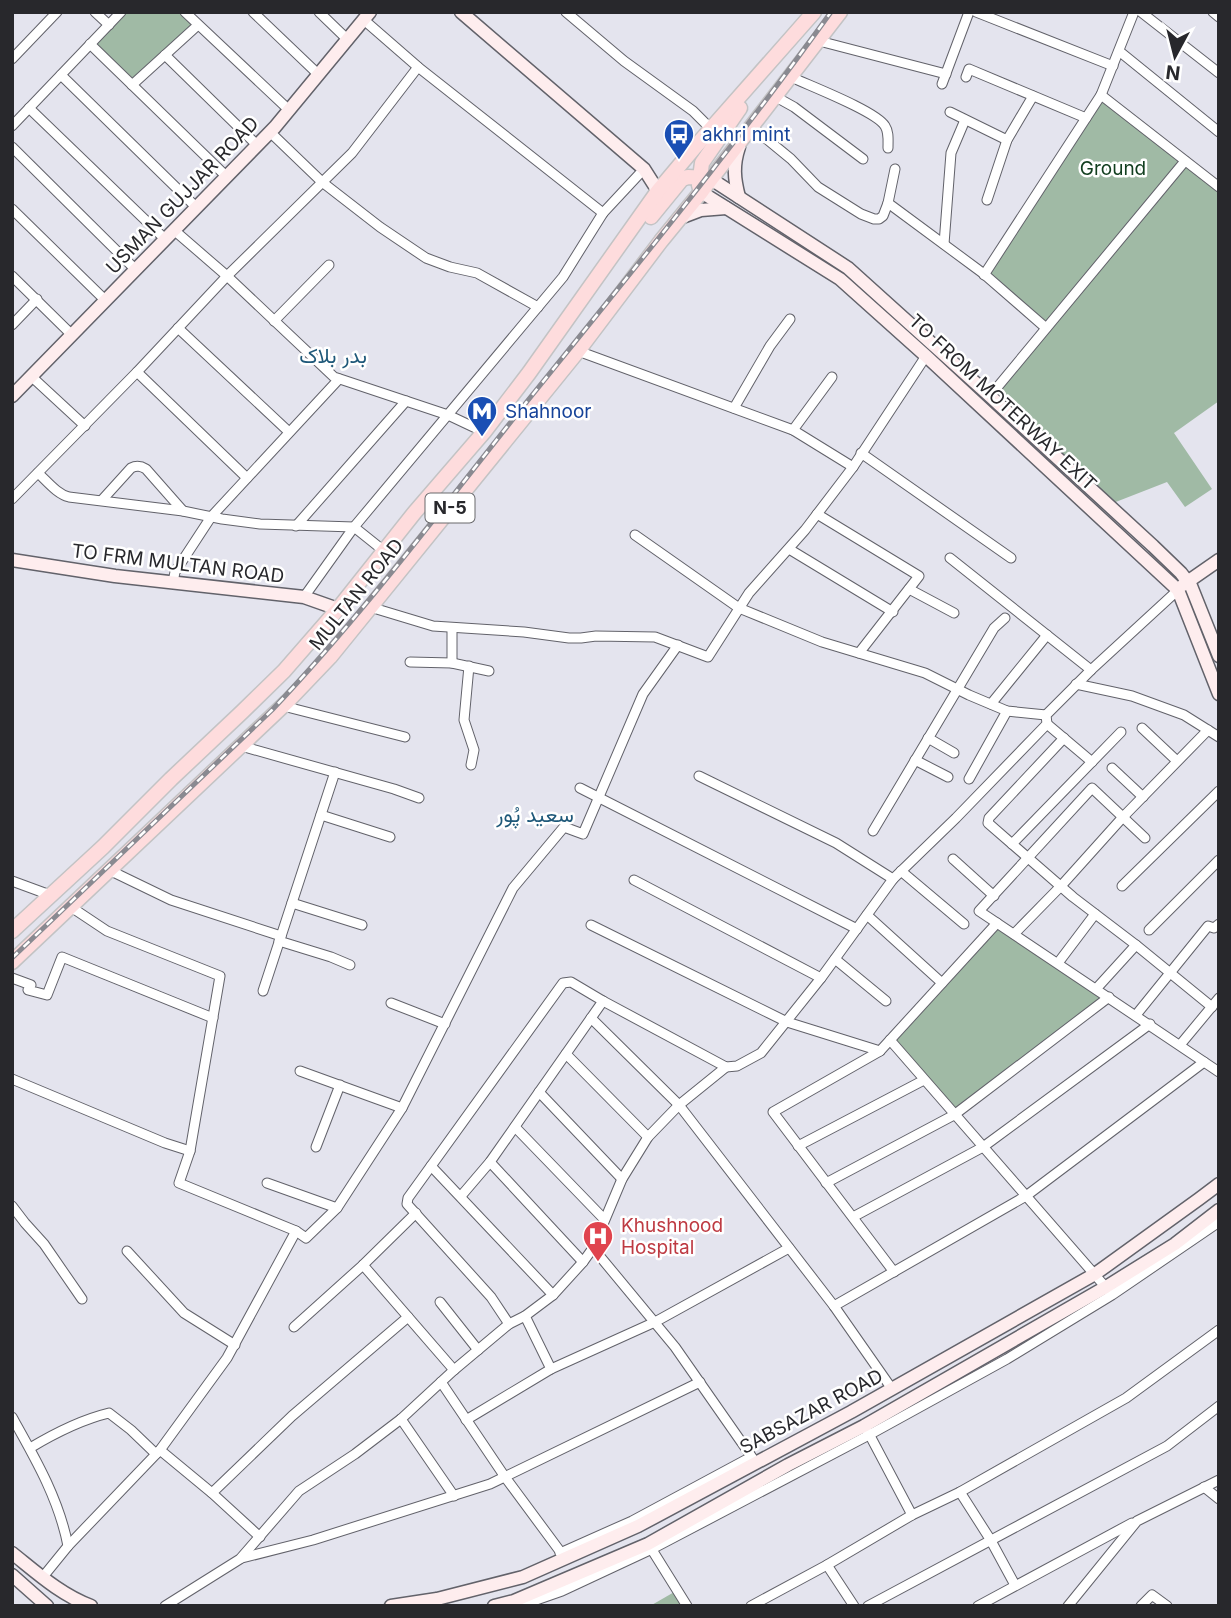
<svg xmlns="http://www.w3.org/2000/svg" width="1231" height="1618" font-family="Inter,Vazirmatn,sans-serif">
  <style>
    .green { fill: #a0baa5 }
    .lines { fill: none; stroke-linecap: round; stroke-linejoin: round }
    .street-casing { stroke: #62626a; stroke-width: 11 }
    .secondary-casing { stroke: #62626a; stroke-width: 15 }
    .primary-casing { stroke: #c3c3c4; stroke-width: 17 }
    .street { stroke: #fff; stroke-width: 9 }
    .secondary { stroke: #feedee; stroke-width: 12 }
    .primary { stroke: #fedcdd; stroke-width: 14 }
    .rail-casing { stroke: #8a8a91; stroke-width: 5 }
    .rail { stroke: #fff; stroke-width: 2.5; stroke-dasharray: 8; stroke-linecap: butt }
    .labels { text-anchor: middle; stroke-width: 5; stroke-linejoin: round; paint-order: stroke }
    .shield { fill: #fff; stroke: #68686b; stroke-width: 2 }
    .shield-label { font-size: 18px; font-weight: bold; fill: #28282c }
    .transit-label { font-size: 19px; fill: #164399; stroke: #fff; text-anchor: start }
    .park-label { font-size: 19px; fill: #113e1f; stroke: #fff }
    .street-label { font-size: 19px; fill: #28282c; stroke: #fff }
    .health-label { font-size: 19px; fill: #be3a42; stroke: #fff; text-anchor: start }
    .neighbourhood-label { font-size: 21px; fill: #1e5879; stroke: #fff }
  </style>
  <rect width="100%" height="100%" fill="#e4e4ee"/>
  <g class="green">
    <path d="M126,12H180L194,25L132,80L96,43Z"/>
    <path d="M1101,95L1219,187V401L1174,433L1212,489L1185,507L1167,482L1108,505L990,396L1046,328L984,275Z"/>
    <path d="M997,923L1109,997L957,1118L890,1040Z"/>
    <path d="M676,1591L685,1606H650Z"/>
  </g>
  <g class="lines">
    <g class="street-casing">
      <g id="street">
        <path d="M95,12L109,25"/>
        <path d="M185,12L289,110"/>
        <path d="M253,12L319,75"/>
        <path d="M319,12L348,40"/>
        <path d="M566,12L624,61L693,111L711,129"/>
        <path d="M976,12L1113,66"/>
        <path d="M1141,12L1219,73"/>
        <path d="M1213,12L1219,17"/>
        <path d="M364,20L418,67L603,213"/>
        <path d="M819,41L946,74"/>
        <path d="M90,44L227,177"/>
        <path d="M1119,51L1219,132"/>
        <path d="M165,55L257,145"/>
        <path d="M12,59L57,12"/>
        <path d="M61,75L197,208"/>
        <path d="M791,77C810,86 876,111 885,126C889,132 888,140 888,148"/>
        <path d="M966,77L969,69L1086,118"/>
        <path d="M942,84L969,12"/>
        <path d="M132,85L198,25"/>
        <path d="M1101,95L1219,187"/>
        <path d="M776,97L794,107L863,159"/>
        <path d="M29,108L166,240"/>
        <path d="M950,112L1007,140"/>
        <path d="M12,126L121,12"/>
        <path d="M752,127L791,159L818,187L861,214L874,219H879L883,216L888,203"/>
        <path d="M270,132L322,182L380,227L426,258L450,267L477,273L538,307"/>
        <path d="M12,147L136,270"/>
        <path d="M895,169L888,203L984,274L1046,328"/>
        <path d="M987,200L1007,140L1033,96"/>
        <path d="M12,209L105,300"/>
        <path d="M175,231L227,276L334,377L448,415L484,432"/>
        <path d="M944,244L951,153L965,120"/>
        <path d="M984,275L1101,95L1134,12"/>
        <path d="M12,276L72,335"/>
        <path d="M274,321L329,265"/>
        <path d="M12,325L37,299"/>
        <path d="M178,328L289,432"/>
        <path d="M578,351L793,430L853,467"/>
        <path d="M137,372L247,478"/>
        <path d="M32,377L85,426"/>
        <path d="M990,396L1185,161"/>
        <path d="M734,408L770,346L790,319"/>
        <path d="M793,430L832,377"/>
        <path d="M861,453L1011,558"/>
        <path d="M38,473C48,482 57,494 69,497L183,511L222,519L260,524L354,527L384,551"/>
        <path d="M12,499L137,372L227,276L352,153L418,67"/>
        <path d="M102,500L131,468C137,465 141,466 146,469L183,511"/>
        <path d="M817,514L919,576L859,653"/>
        <path d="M296,526L406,401"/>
        <path d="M635,535L739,608L822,642L925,673L969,695L1007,711L1046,715"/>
        <path d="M789,549L893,612"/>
        <path d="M950,558L1091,670"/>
        <path d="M173,582L175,572L211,517L339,379"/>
        <path d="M909,589L954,613"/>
        <path d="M304,597L354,527L563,277L603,213L644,169"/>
        <path d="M370,607L433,626L524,632L569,638H581L596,636L655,637L708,657L749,593L805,530L853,467L926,356"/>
        <path d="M452,628V663"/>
        <path d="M410,662L452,663L489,671"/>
        <path d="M469,666L464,720L474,750L471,765"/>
        <path d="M1076,684L1132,696L1184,715L1219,737"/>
        <path d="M991,704L1047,635"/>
        <path d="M283,706L405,737"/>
        <path d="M1047,724L1092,762"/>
        <path d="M1142,728L1177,761"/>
        <path d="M928,738L954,753"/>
        <path d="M1064,738L989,818L988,823L1073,897L1136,945L1212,1007"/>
        <path d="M241,746L394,789L419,798"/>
        <path d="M915,760L948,777"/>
        <path d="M1112,768L1143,797"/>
        <path d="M699,776L836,843L893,879"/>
        <path d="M969,779L1007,711"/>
        <path d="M580,788L857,929"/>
        <path d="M321,815L390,837"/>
        <path d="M873,831L994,628L1005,618"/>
        <path d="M1145,838L1092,788L979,911L1219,1072"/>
        <path d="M1012,844L1121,732"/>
        <path d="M953,859L994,896"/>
        <path d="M109,870L171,900L281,936"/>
        <path d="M901,871L964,924"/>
        <path d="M634,880L821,978"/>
        <path d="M12,881L50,895"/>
        <path d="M1122,886L1219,791"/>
        <path d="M292,903L362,925"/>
        <path d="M71,907L107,931L220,976L190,1151L179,1183L296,1231L306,1238L337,1208L402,1108L513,888L564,827L583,834L643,694L678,645"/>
        <path d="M867,915L942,983"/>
        <path d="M591,925L787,1022L880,1051"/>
        <path d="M1149,930L1219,860"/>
        <path d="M1014,934L1061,886L1123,817L1208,730"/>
        <path d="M279,941L331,957L350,965"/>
        <path d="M835,959L886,1001"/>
        <path d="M1058,963L1095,914"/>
        <path d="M12,978L31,985L28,990L47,995L62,957L213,1018"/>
        <path d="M1096,989L1136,945"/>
        <path d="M263,991L335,772"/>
        <path d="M391,1003L445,1024"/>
        <path d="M1136,1015L1208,926L1214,928L1219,924"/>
        <path d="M591,1018L679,1105L834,1306L892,1389"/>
        <path d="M890,1040L1109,1291"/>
        <path d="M1180,1045L1219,998"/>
        <path d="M566,1054L648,1137"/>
        <path d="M300,1071L402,1108"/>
        <path d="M12,1079L165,1143L190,1151"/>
        <path d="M539,1092L622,1179"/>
        <path d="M515,1127L604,1219"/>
        <path d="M798,1146L924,1080"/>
        <path d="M316,1147L340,1085"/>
        <path d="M490,1162L583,1262"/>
        <path d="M431,1166L553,1295"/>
        <path d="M267,1183L337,1208"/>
        <path d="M826,1183L954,1115L1109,997"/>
        <path d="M461,1196L490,1162L603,1001"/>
        <path d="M12,1206L25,1223L44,1244L82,1299"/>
        <path d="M853,1217L983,1147L1150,1024"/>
        <path d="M593,1248L675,1347L756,1463"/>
        <path d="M127,1251L184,1313L235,1345"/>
        <path d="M363,1265L454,1370"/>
        <path d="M894,1272L773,1112L880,1051L997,923"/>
        <path d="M440,1302L478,1350"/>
        <path d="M834,1306L1026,1196L1204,1062"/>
        <path d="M525,1316L551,1369"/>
        <path d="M509,1324L491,1297L407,1204L408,1198L563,983L571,982L603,1001L726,1067L737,1066L761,1053L821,978L893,879L956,818L1047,724L1046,715L1091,670L1178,590"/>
        <path d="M294,1327L363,1265L416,1213"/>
        <path d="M441,1382L505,1477L565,1558"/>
        <path d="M12,1417C35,1458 59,1499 68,1546"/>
        <path d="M401,1419L454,1496"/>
        <path d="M466,1420L551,1369L655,1322L789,1248"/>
        <path d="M867,1430L912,1515"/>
        <path d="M30,1448C55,1433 80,1420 109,1413L131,1430L156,1454"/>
        <path d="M160,1450L227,1358L296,1231"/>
        <path d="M1204,1487L1219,1499"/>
        <path d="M960,1492L990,1539L1015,1585"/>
        <path d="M212,1493L292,1416L408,1317"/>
        <path d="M649,1545L687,1606"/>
        <path d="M560,1553L632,1521L751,1457"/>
        <path d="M242,1558L313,1540L490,1484L700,1382"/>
        <path d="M827,1565L854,1606"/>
        <path d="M42,1578L68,1546L160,1450L212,1493L260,1537"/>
        <path d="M165,1606L240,1559L299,1491L355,1454L401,1419L454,1370L509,1324L525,1316L553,1295L583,1262L593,1248L622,1179L648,1137L679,1105L726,1067"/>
        <path d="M519,1606L562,1591L652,1549L869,1435L1007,1359L1112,1295L1219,1222"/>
        <path d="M751,1606L827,1565L912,1515L960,1492L1126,1398L1219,1330"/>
        <path d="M868,1606L1167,1446L1219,1406"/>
        <path d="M978,1606L1132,1523"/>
        <path d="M1068,1606L1137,1521L1219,1480"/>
        <path d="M1141,1606L1152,1595L1167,1606"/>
      </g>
    </g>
    <g class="secondary-casing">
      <g id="secondary">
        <path d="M461,12L644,169L658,191"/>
        <path d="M739,147C733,165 734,178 739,197"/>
        <path d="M711,179L848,268L990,396L1153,546L1181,573L1191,586L1219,656"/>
        <path d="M701,192L840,279L926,356L1178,590L1219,694"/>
        <path d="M680,218L701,210L726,208"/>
        <path d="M12,396L275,127L370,12"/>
        <path d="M12,560L115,576L304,597L338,609"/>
        <path d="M1183,585L1219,560"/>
        <path d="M12,1553C37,1573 61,1595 91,1606"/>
        <path d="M12,1575L47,1606"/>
        <path d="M391,1606L437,1599L523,1577L638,1526L851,1412L1095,1274L1199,1199L1219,1184"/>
        <path d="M494,1606L514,1601L648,1544L788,1465L864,1426L1106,1287L1175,1244L1219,1210"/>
      </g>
    </g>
    <g class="primary-casing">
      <g id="primary">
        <path d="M701,192L699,185L702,163L740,108"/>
        <path d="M651,217L682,179L688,177L707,178"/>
        <path d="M12,931L103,847L171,779L242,712L284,671L338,609L415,512L484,432L529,373L658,191L695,147L814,12"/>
        <path d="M12,962L287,702L330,657L578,351L661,241L701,192L840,12"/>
      </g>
    </g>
    <use href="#street" class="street"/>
    <use href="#secondary" class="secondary"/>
    <use href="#primary" class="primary"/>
    <g class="rail-casing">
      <path id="rail" d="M12,958L272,710C363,614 443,507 525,404C629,275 734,147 831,12"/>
    </g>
    <use href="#rail" class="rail"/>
  </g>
  <defs>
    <g id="bus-pin" transform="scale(1.575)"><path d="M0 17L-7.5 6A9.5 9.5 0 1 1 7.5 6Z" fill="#1a4fb4" stroke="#fff"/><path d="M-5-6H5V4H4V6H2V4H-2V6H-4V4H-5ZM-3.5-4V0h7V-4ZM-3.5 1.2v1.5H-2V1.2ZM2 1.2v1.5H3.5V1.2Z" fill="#fff"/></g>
    <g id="metro-pin" transform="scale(1.575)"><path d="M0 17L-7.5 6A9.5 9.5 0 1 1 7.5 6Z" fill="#1a4fb4" stroke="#fff"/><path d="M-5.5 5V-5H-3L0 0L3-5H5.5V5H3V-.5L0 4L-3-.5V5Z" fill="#fff"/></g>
    <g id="hospital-pin" transform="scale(1.575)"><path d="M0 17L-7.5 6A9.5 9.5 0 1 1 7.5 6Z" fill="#e0444e" stroke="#fff"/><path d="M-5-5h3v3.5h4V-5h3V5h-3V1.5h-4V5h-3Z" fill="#fff"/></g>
  </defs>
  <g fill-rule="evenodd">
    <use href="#bus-pin" x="679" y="134"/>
    <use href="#metro-pin" x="482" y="411"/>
    <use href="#hospital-pin" x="598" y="1236"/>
  </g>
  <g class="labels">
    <rect class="shield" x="425.5" y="493.5" width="49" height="29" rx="5"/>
    <g class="shield-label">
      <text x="450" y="514">N-5</text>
    </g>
    <g class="transit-label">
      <text x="702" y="141">akhri mint</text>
      <text x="505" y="418">Shahnoor</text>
    </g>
    <g class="park-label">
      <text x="1113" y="175">Ground</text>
    </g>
    <g class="street-label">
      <text transform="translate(182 195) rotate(-46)" y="7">USMAN GUJJAR ROAD</text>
      <text transform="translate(1003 402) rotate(43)" y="7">TO FROM MOTERWAY EXIT</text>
      <text transform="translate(178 563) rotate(7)" y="7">TO FRM MULTAN ROAD</text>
      <text transform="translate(356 594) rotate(-51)" y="7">MULTAN ROAD</text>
      <text transform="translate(811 1411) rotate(-28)" y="7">SABSAZAR ROAD</text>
    </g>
    <g class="health-label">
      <text x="621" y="1232">Khushnood<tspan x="621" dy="22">Hospital</tspan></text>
    </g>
    <g class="neighbourhood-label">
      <text x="333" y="363">بدر بلاک</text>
      <text x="535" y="822">سعید پُور</text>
    </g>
  </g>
  <rect width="1231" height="1618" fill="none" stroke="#28282c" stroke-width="28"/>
  <g transform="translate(1175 56) rotate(187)" stroke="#ffffff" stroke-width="5" paint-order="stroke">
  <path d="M0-5L12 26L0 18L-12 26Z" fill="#28282c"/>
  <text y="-10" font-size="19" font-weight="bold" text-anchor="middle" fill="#28282c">N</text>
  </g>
</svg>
